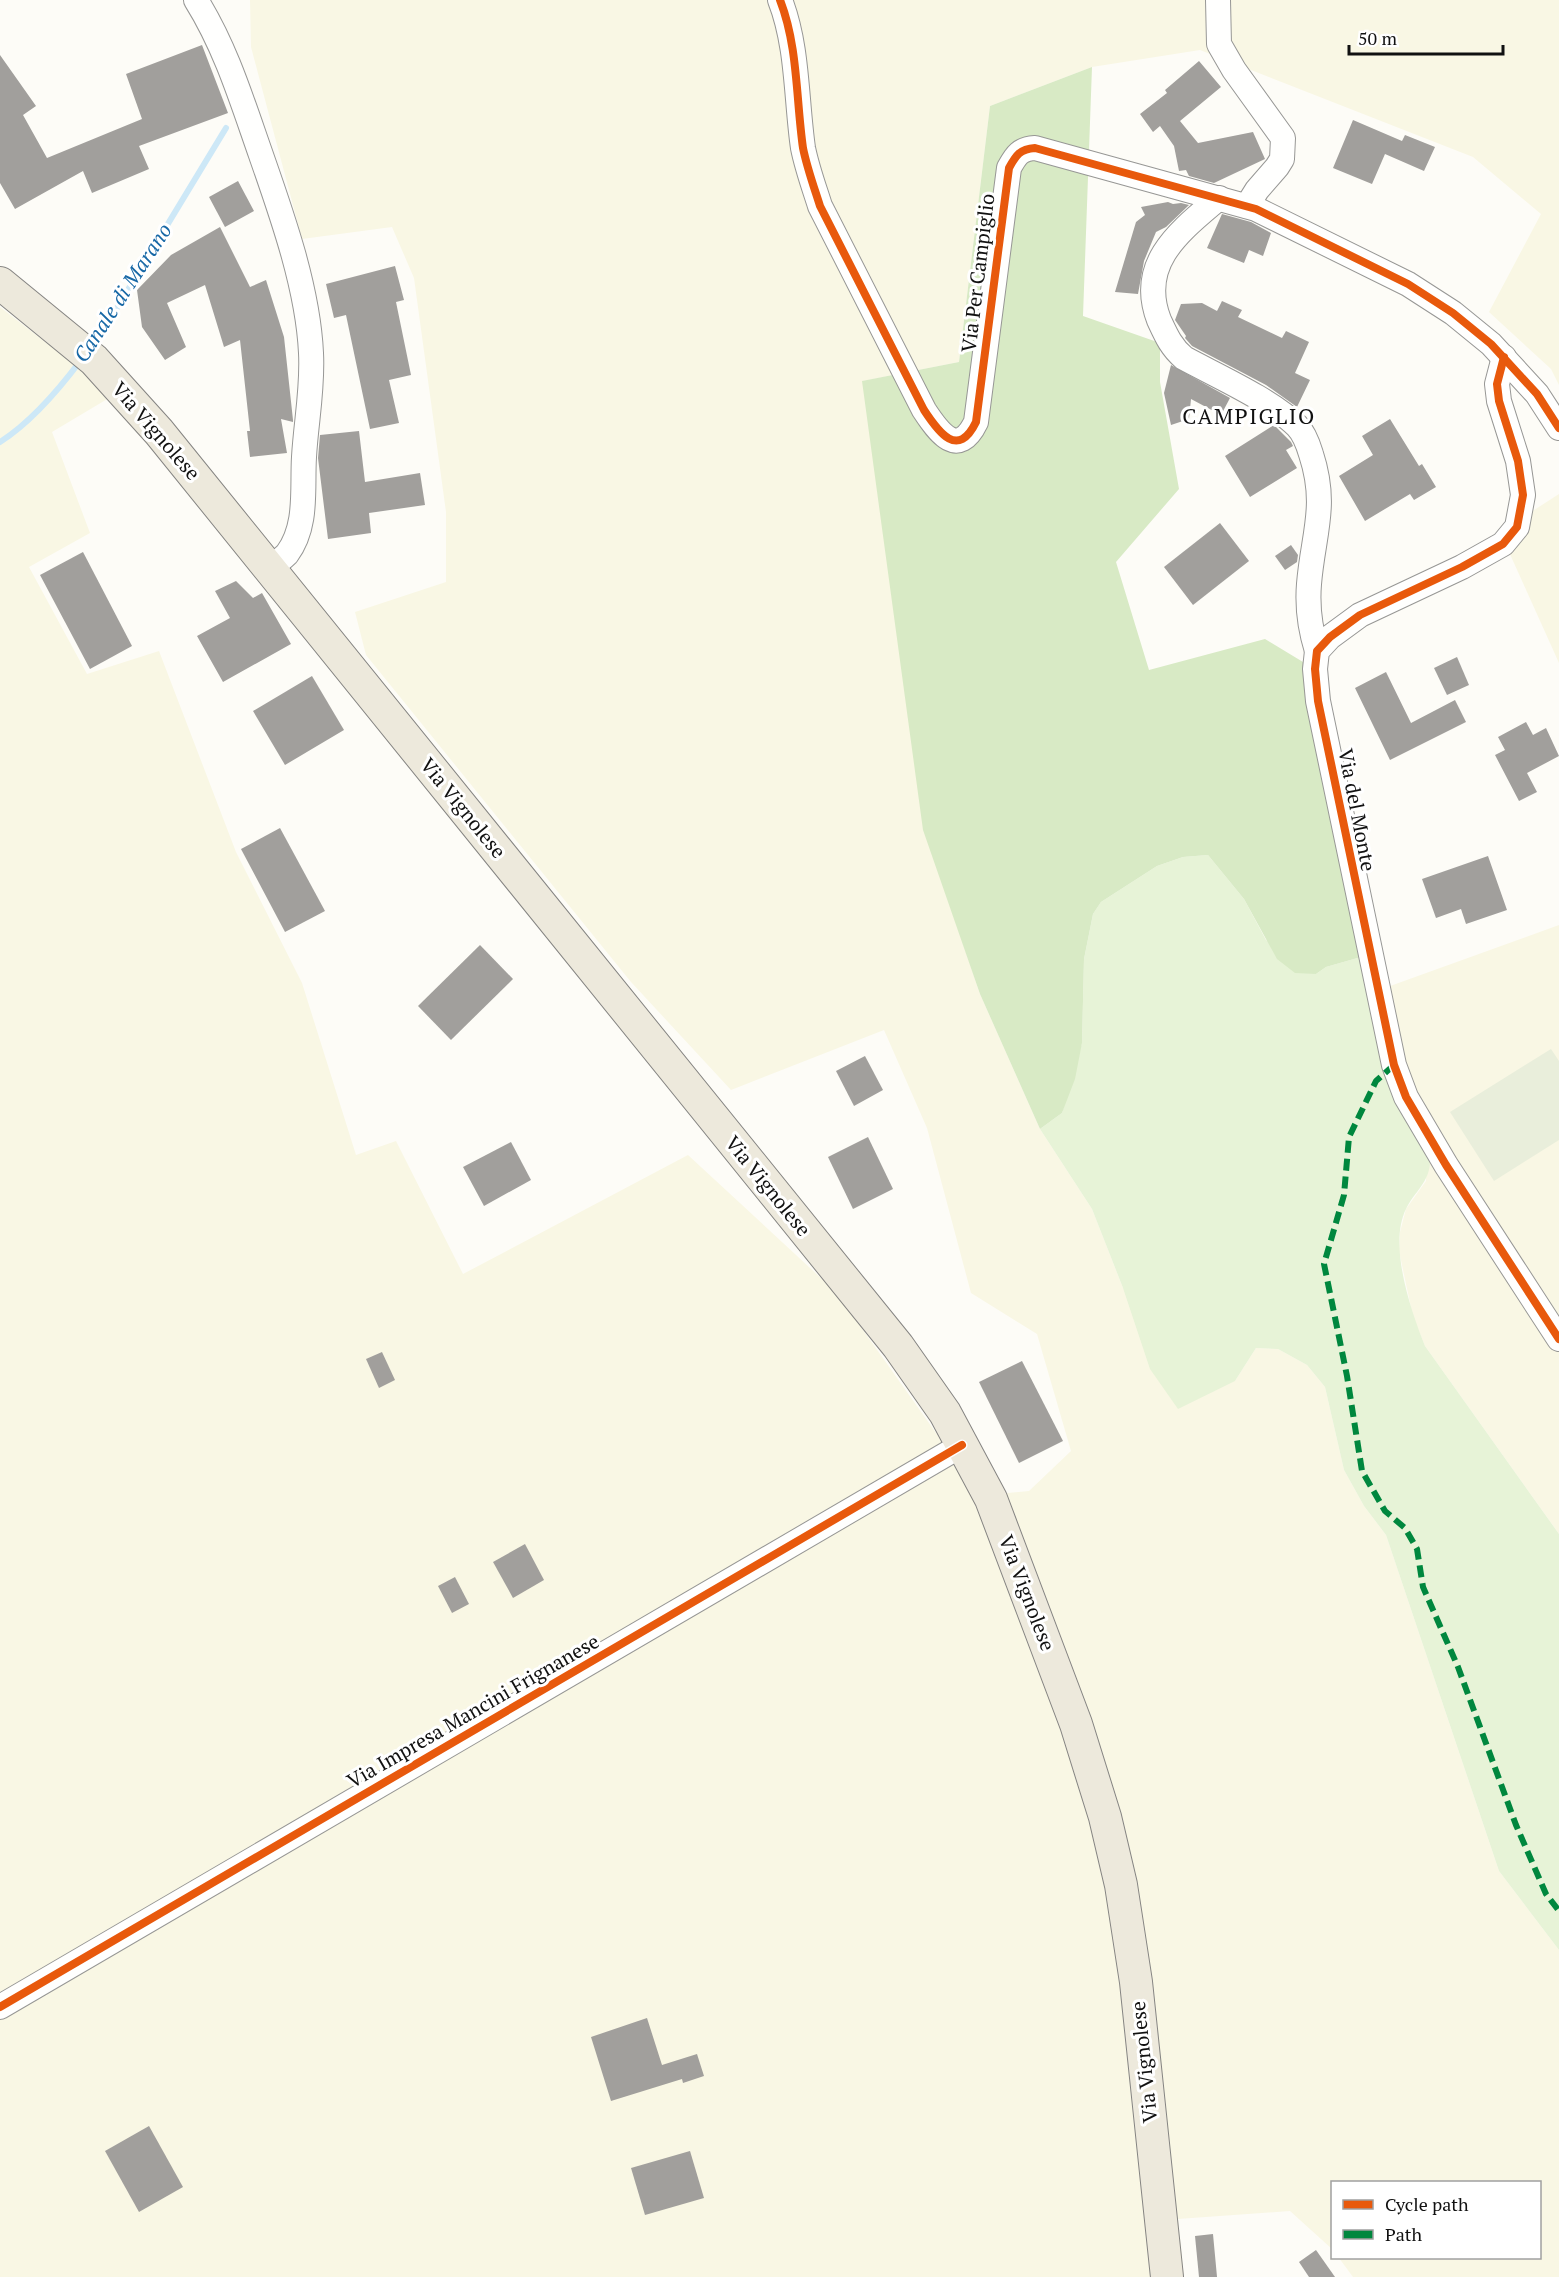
<svg xmlns="http://www.w3.org/2000/svg" width="1559" height="2277" font-family="'PT Serif',serif">
  <style>
    .farmland { fill: #f9f7e4 }
    .green { fill: #e7f3d7 }
    .forest { fill: #d8eac5 }
    .cemetery { fill: #e9eedb }
    .lines { fill: none; stroke-linecap: round; stroke-linejoin: round }
    .stream { stroke: #cde8f7; stroke-width: 6 }
    .building { fill: #a19f9c }
    .minor-casing { stroke: #979795; stroke-width: 26 }
    .major-casing { stroke: #858482; stroke-width: 34 }
    .minor { stroke: #fffffe; stroke-width: 24 }
    .major { stroke: #ede9dc; stroke-width: 32 }
    .quiet { stroke: #00873e; stroke-width: 6; stroke-dasharray: 12 6; stroke-linecap: butt }
    .cycleway-casing { stroke: #fff; stroke-width: 11 }
    .cycleway { stroke: #e8590c; stroke-width: 8 }
    .labels { text-anchor: middle; stroke-width: 6; stroke-linejoin: round; paint-order: stroke }
    .street-label { font-size: 20px; fill: #111; stroke: #fff }
    .water-label { font-size: 21px; font-style: italic; fill: #1768a6; stroke: #fff }
    .quarter-label { font-size: 22px; letter-spacing: 1.5px; fill: #111; stroke: #fff }
  </style>
  <rect width="100%" height="100%" fill="#fdfcf7"/>
  <g class="farmland">
    <path d="M250,0H1559V385L1551,369L1489,312L1541,214L1473,157L1200,50L1092,67L990,106L959,362L863,381L960,935L980,994L1040,1129L1092,1209L1123,1288L1235,1381L1256,1348L1278,1349L1307,1365L1325,1387L1344,1470L1364,1506L1386,1535L1499,1871L1559,1950V2277H1353L1339,2258H1540V2182H1332V2249L1290,2211L1178,2219L1184,2277H0V307L114,395L52,432L90,533L29,567L87,674L159,651L236,852L302,983L356,1155L396,1141L463,1274L688,1155L836,1292L946,1447L977,1496L1029,1491L1071,1451L1037,1334L971,1293L927,1128L884,1030L731,1090L631,982L366,655L355,612L446,582V512L414,278L392,227L302,239L251,47Z"/>
    <path d="M1559,494V663L1500,532Z"/>
    <path d="M1559,925V1534L1425,1346L1413,1317L1399,1251L1400,1232L1406,1209L1426,1181L1425,1144L1408,1125L1384,1072L1368,994Z"/>
  </g>
  <path class="green" d="M1208,855L1244,899L1266,940L1316,974L1326,967L1361,957C1370,1002 1375,1052 1394,1094C1398,1104 1402,1114 1407,1123C1414,1136 1431,1144 1430,1161C1430,1182 1414,1192 1406,1209C1388,1245 1411,1311 1425,1346L1559,1534V1950L1499,1871L1386,1535L1364,1506L1344,1470L1325,1387L1307,1365L1278,1349L1256,1348L1235,1381L1178,1409L1150,1369L1123,1288L1092,1209L1040,1129L1062,1113L1082,1043L1084,959L1093,914L1101,902L1157,866L1183,857Z"/>
  <path class="forest" d="M1092,67L1083,316L1160,343V382L1179,489L1116,562L1149,670L1265,639L1303,662L1361,957L1326,967L1316,974L1295,973L1277,959L1244,899L1208,855L1183,857L1157,866L1101,902L1093,914L1084,959L1082,1043L1075,1079L1062,1113L1040,1129L980,994L923,830L862,381L959,362L990,106Z"/>
  <path class="cemetery" d="M1551,1049L1559,1061V1140L1494,1181L1450,1112Z"/>
  <g class="lines">
    <g class="stream">
      <path d="M91,347L103,331L226,128"/>
      <path d="M0,442C30,423 60,388 81,360"/>
    </g>
  </g>
  <g class="building">
    <path d="M202,45L228,113L139,146L149,169L92,193L83,171L15,209L0,183V55L36,106L23,115L47,158L142,119L126,74Z"/>
    <path d="M1199,61L1221,87L1180,121L1198,143L1253,132L1265,159L1214,183L1189,176L1186,170L1179,171L1174,146L1160,126L1153,132L1140,114L1167,93L1165,90Z"/>
    <path d="M1353,120L1402,141L1405,135L1435,147L1424,171L1385,154L1372,184L1333,168Z"/>
    <path d="M238,181L254,211L225,227L209,197Z"/>
    <path d="M1168,202L1173,204L1181,203L1189,205L1166,227L1156,232L1144,261L1138,294L1115,292L1136,222L1145,215L1141,207Z"/>
    <path d="M1222,214L1251,222L1271,233L1263,256L1249,250L1244,263L1207,248Z"/>
    <path d="M220,227L250,287L266,280L284,337L293,420V422L281,419L287,453L250,457L247,431H250L240,340L224,347L205,285L167,303L186,347L165,360L142,327L137,290L171,255Z"/>
    <path d="M395,266L404,300L396,302L411,375L389,380L399,423L370,429L346,315L334,318L326,284Z"/>
    <path d="M1222,301L1242,310L1238,317L1282,338L1286,331L1309,342L1295,373L1310,380L1297,407L1266,385L1192,346L1185,338L1186,336L1175,320L1181,304L1202,303L1217,311Z"/>
    <path d="M1171,365L1230,398L1221,415L1191,399L1189,419L1171,425L1164,393Z"/>
    <path d="M1390,419L1419,466L1422,464L1436,487L1414,500L1410,494L1365,521L1339,476L1373,455L1362,436Z"/>
    <path d="M1274,425L1291,442L1293,446L1286,450L1297,468L1250,497L1225,456Z"/>
    <path d="M359,431L365,482L420,473L425,505L369,513L371,533L328,539L318,458L320,435Z"/>
    <path d="M1220,523L1249,561L1193,605L1164,567Z"/>
    <path d="M1291,545L1298,555L1297,562L1285,570L1275,556Z"/>
    <path d="M83,552L132,646L90,669L40,575Z"/>
    <path d="M236,581L253,598L262,593L291,644L223,682L197,636L230,618L215,591Z"/>
    <path d="M1457,657L1469,685L1447,695L1434,668Z"/>
    <path d="M1386,672L1411,723L1455,700L1466,722L1390,760L1355,688Z"/>
    <path d="M312,676L344,730L285,765L253,711Z"/>
    <path d="M1526,722L1533,735L1546,728L1559,756L1527,773L1537,792L1519,801L1495,755L1505,750L1498,737Z"/>
    <path d="M280,828L325,911L285,932L241,849Z"/>
    <path d="M1488,856L1507,910L1466,924L1461,909L1436,918L1422,879Z"/>
    <path d="M480,945L513,979L451,1040L418,1006Z"/>
    <path d="M865,1056L883,1090L854,1106L836,1071Z"/>
    <path d="M868,1137L893,1189L853,1209L828,1157Z"/>
    <path d="M511,1142L531,1180L484,1206L463,1167Z"/>
    <path d="M382,1352L395,1380L379,1388L366,1359Z"/>
    <path d="M1022,1361L1063,1441L1019,1463L979,1382Z"/>
    <path d="M525,1544L544,1580L513,1598L493,1562Z"/>
    <path d="M455,1577L469,1604L452,1613L438,1586Z"/>
    <path d="M647,2018L662,2065L697,2054L704,2076L683,2083L682,2079L611,2101L591,2037Z"/>
    <path d="M149,2126L183,2187L139,2212L105,2151Z"/>
    <path d="M690,2151L704,2198L645,2215L631,2168Z"/>
    <path d="M1213,2234L1217,2277H1199L1195,2236Z"/>
    <path d="M1316,2250L1335,2277H1309L1299,2262Z"/>
  </g>
  <g class="lines">
    <g class="minor-casing">
      <g id="minor">
        <path d="M196,0C226,48 242,101 261,155C282,215 308,288 311,353C313,388 306,422 304,457C302,489 308,526 287,554C282,559 275,564 269,568"/>
        <path d="M780,0C798,46 796,99 803,148C807,168 814,187 820,206L924,410C939,433 958,459 976,422L1009,168C1016,155 1020,149 1035,148L1256,209L1408,284L1453,313L1491,344L1537,394L1559,428"/>
        <path d="M1218,0L1219,44L1234,70L1283,138L1282,159L1277,167L1257,190L1247,206"/>
        <path d="M1219,198C1180,231 1137,263 1159,320C1166,335 1171,347 1184,358C1217,376 1271,400 1297,426C1304,433 1308,444 1311,454C1328,506 1313,534 1309,584C1307,608 1310,629 1317,651"/>
        <path d="M1504,357L1497,384L1499,401L1518,461L1523,495L1517,527L1503,544L1462,567L1360,615L1330,637L1317,651L1315,669L1318,701L1394,1065L1406,1097L1446,1165L1559,1339"/>
        <path d="M0,2007L962,1445"/>
      </g>
    </g>
    <g class="major-casing">
      <path id="major" d="M0,283L94,360L159,432L898,1346L945,1413L991,1499L1076,1724L1105,1817L1121,1885L1136,1982L1167,2277"/>
    </g>
    <use href="#minor" class="minor"/>
    <use href="#major" class="major"/>
    <path class="quiet" d="M1394,1065L1376,1081L1349,1137L1344,1195L1324,1264L1347,1376L1362,1471L1385,1511L1405,1528L1417,1549L1423,1587L1458,1667L1516,1825L1546,1894L1559,1911"/>
    <g class="cycleway-casing">
      <g id="cycleway">
        <path d="M780,0C798,46 796,99 803,148C807,168 814,187 820,206L924,410C939,433 958,459 976,422L1009,168C1016,155 1020,149 1035,148L1256,209L1408,284L1453,313L1491,344L1537,394L1559,428"/>
        <path d="M1504,357L1497,384L1499,401L1518,461L1523,495L1517,527L1503,544L1462,567L1360,615L1330,637L1317,651L1315,669L1318,701L1394,1065L1406,1097L1446,1165L1559,1339"/>
        <path d="M0,2007L962,1445"/>
      </g>
    </g>
    <use href="#cycleway" class="cycleway"/>
  </g>
  <g class="labels">
    <g class="street-label">
      <text transform="translate(978 273) rotate(-83)" y="7">Via Per Campiglio</text>
      <text transform="translate(156 431) rotate(49)" y="7">Via Vignolese</text>
      <text transform="translate(463 808) rotate(51)" y="7">Via Vignolese</text>
      <text transform="translate(1357 810) rotate(79)" y="7">Via del Monte</text>
      <text transform="translate(768 1186) rotate(51)" y="7">Via Vignolese</text>
      <text transform="translate(1027 1593) rotate(69)" y="7">Via Vignolese</text>
      <text transform="translate(473 1711) rotate(-30)" y="7">Via Impresa Mancini Frignanese</text>
      <text transform="translate(1144 2062) rotate(-96)" y="7">Via Vignolese</text>
    </g>
    <g class="water-label">
      <text transform="translate(123 293) rotate(-57)" y="7">Canale di Marano</text>
    </g>
    <g class="quarter-label">
      <text x="1249" y="424">CAMPIGLIO</text>
    </g>
  </g>
  <rect x="1331" y="2181" width="210" height="78" fill="#ffffff" stroke="#a0a0a0" stroke-width="1.5"/>
  <rect x="1343" y="2200" width="30" height="9" fill="#e8590c" stroke="#a0a0a0" stroke-width="1.5"/>
  <text x="1385" y="2211" font-size="18" fill="#111111">Cycle path</text>
  <rect x="1343" y="2230" width="30" height="9" fill="#00873e" stroke="#a0a0a0" stroke-width="1.5"/>
  <text x="1385" y="2241" font-size="18" fill="#111111">Path</text>
  <path d="M1349 45v9h154v-9" fill="none" stroke="#111111" stroke-width="3"/>
  <text x="1358" y="45" font-size="18" fill="#111111" stroke="#ffffff" stroke-width="4.5" paint-order="stroke">50 m</text>
</svg>
